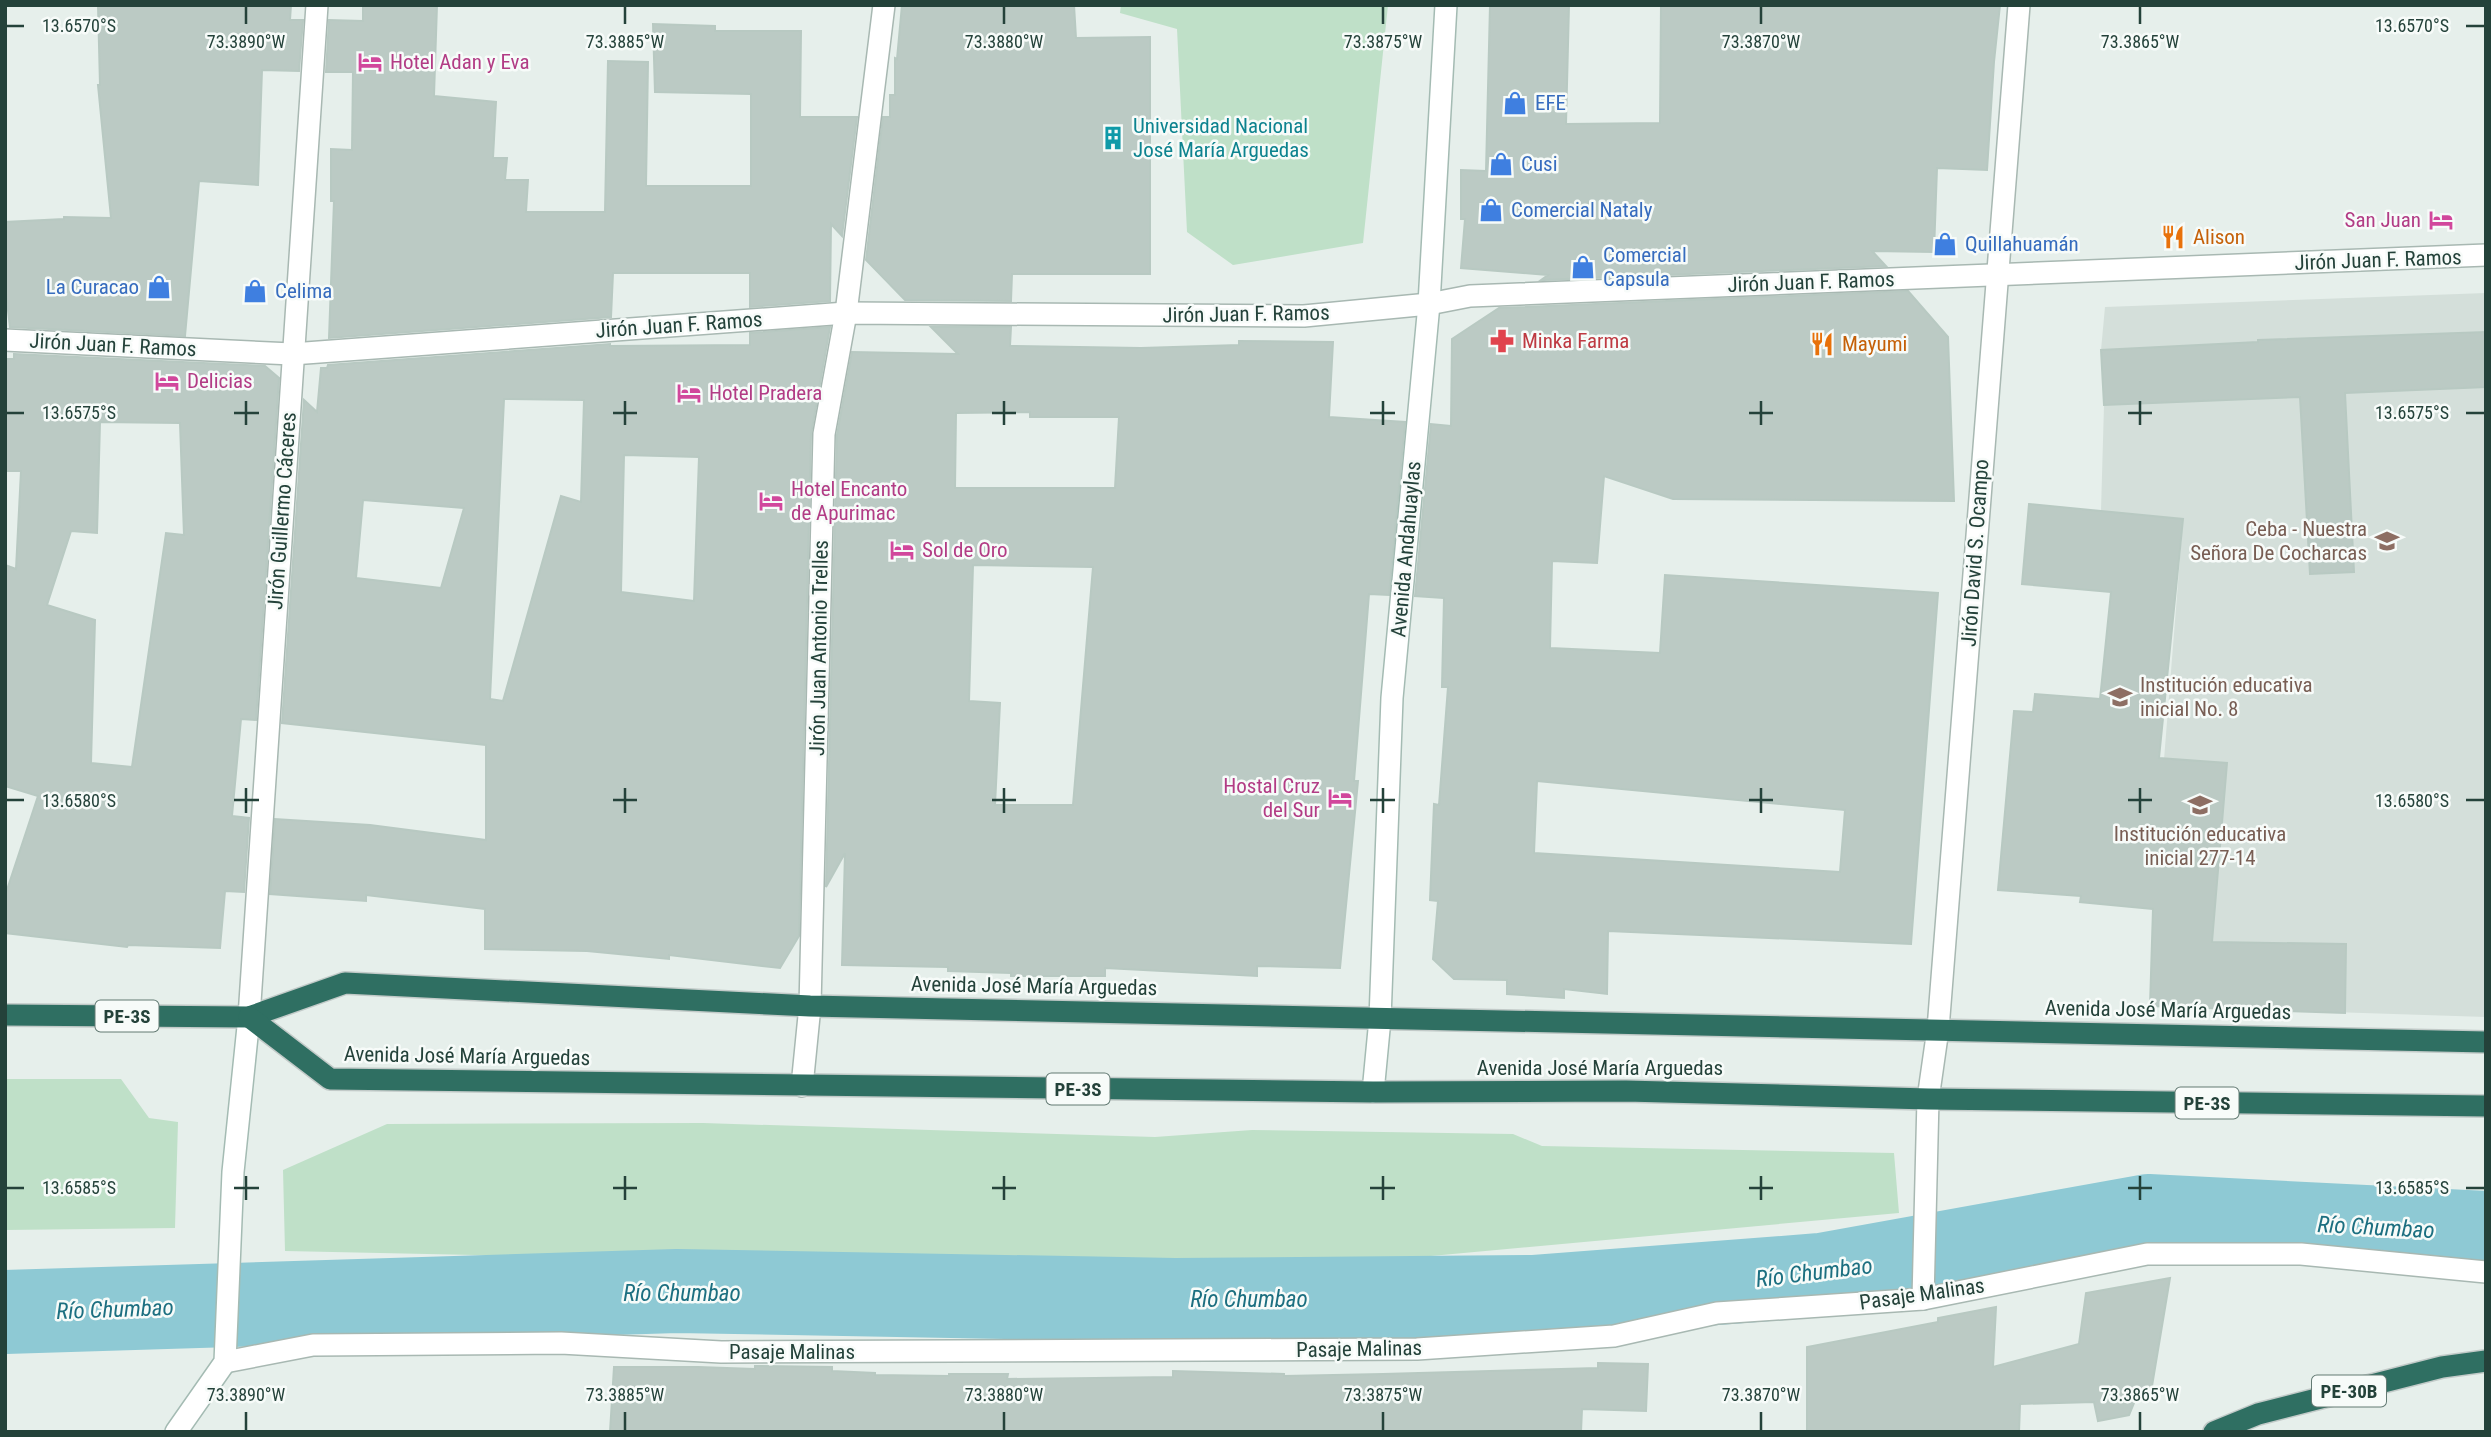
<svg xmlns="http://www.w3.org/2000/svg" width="2491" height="1437" font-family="'Roboto Condensed',sans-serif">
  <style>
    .built { fill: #d4dfda }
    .green { fill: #bfe0c8 }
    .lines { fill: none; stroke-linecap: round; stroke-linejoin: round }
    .river { stroke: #8ec9d4; stroke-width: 84 }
    .building { fill: #bbcac4; stroke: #b8c9c2; stroke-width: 2; fill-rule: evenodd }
    .street-casing { stroke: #a8b8b2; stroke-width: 24 }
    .secondary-casing { stroke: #a4bbb3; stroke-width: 24 }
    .highway-casing { stroke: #c2cac8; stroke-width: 24 }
    .street { stroke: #fff; stroke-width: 21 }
    .secondary { stroke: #fff; stroke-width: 21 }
    .highway { stroke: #2f6f62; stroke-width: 21 }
    .ticks { fill: none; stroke: #24423a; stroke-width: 2.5 }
    .labels { text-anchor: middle; stroke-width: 5; stroke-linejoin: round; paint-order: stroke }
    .shield { fill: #f7fbf9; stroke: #637a73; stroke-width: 2 }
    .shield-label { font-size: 19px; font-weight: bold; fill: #24423a }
    .hotel-label { font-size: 21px; fill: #b23c85; stroke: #f7fbf9; text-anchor: start }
    .shop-label { font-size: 21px; fill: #366cbe; stroke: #f7fbf9; text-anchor: start }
    .culture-label { font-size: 21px; fill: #0d838f; stroke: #f7fbf9; text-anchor: start }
    .food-label { font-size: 21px; fill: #c56008; stroke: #f7fbf9; text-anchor: start }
    .street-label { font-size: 21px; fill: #24423a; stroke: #f7fbf9 }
    .health-label { font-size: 21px; fill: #be3a42; stroke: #f7fbf9; text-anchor: start }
    .education-label { font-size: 21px; fill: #785e54; stroke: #f7fbf9; text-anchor: end }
    .water-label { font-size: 23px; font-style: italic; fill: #1c6f80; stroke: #f7fbf9 }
    .ticks-label { font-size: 18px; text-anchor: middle; fill: #24423a; stroke: #f7fbf9; stroke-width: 5; stroke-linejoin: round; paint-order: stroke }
  </style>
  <rect width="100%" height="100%" fill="#e6efeb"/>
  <path class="built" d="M2486,293V1017L2150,1006L2154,886L2183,520L2101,511L2104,405L2101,350L2105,307Z"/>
  <g class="green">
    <path d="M1121,5H1388L1363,243L1233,265L1187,232L1177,29L1120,13Z"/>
    <path d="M5,1079H121L149,1118L178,1122L175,1228L5,1230Z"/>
    <path d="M703,1123L1155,1137L1252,1130L1513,1134L1542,1146L1894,1153L1899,1213L1355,1263L721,1260L285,1251L283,1170L387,1124Z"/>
  </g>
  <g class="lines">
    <path class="river" d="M5,1312L677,1291L1175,1300L1535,1297L1821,1275L2148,1216L2486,1233"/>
  </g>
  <g class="building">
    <path d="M98,5H291L290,20H303L299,71L262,70L258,185L199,181L185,336L10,327L5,286V222L64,219V217L111,218L98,85H100Z"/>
    <path d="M363,5H437L434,96L496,102L493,158H507L505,180H528L526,212H605L608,61L648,62L646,186H751V94L655,92L653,24L715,26V31H801L800,117H857L842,236L831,224L830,301L750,307V273H613L611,317L329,338L334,201H331V149L352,150L353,72H326L329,20L363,21Z"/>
    <path d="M902,5H1074L1076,38L1150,37V274H1012L1011,301L905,300L866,260L883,117H890V95H895V58L897,59Z"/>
    <path d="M1490,5H1569L1566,124L1660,123L1661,5H2000L1994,62L1987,170L1937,168L1934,252L1872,251L1886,266L1541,280L1548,275L1461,268L1465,219H1461V170L1486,171Z"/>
    <path d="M1908,291L1948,337L1954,501L1673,499L1604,476L1597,563L1552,561L1550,648L1660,653L1665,575L1938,593L1911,944L1608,931L1607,994L1564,989V998L1507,994V980L1454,979L1433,959L1438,901L1430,900L1434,804L1439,805L1448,687H1442L1444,598L1415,596L1431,424L1451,426L1452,339L1499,308ZM1537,781L1845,810L1840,872L1534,853Z"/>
    <path d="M830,327L811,434L799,936L780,968L669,955V959L587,951L485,949V909L366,895V901L270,894L275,819L370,825L486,840V745L282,723L304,400L317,412L321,368H327L328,365L610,344V346L750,345V333ZM504,399L584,400L581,502L561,496L503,701L490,699ZM624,455L699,457L694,601L621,592ZM363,500L464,508L441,588L356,578Z"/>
    <path d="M931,327H1011L1010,346L1141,348L1239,345V341L1333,342L1329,417L1405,422L1389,595L1369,594L1354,781H1358L1340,968L1257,966V976L1105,968V976H1011V973L948,971V967L842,965L845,853L826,887L837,435L852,352L958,354ZM1030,412V417H1119L1115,488H955L956,413ZM973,565L1093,567L1073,805H995L1000,703L969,701Z"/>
    <path d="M2486,332V387L2345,393L2354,572L2310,574L2300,397L2104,405L2101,350L2258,342V340Z"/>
    <path d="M14,354L265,366L279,378L256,720L241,719L232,816L249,818L244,892L225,891L220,948L128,945L127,947L5,933V896L38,796L5,786V565L16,569L21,471H5V359H14ZM100,422L180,423L184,535L166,533L132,767L91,763L95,620L47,605L71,531L97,533Z"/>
    <path d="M2029,504L2183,519L2159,758L2227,763L2212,942L2346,944L2345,1013L2150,1006L2153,909L2080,902L2081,896L1998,890L2014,711L2033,712L2035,694L2100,699L2111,592L2022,584Z"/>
    <path d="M2170,1278L2151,1392L2136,1398L2129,1415L2098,1421L2094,1402L2020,1404L2019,1432H1807V1347L1938,1322V1318L1996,1307L1993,1367L2079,1344L2086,1293Z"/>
    <path d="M1598,1363L1648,1364L1646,1411L1582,1409L1581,1432H610L614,1367H698L755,1369V1366L832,1367V1371L875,1373V1375L949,1376V1374H1008L1007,1379L1173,1377V1371L1284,1374V1376L1383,1374L1598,1368Z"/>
  </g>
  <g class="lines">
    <g class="street-casing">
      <g id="street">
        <path d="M5,340L292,354L846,313L1304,316L1429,304L1470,296L2486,255"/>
        <path d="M249,1017L317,5"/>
        <path d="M802,1086L810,1006L824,434L846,313L884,5"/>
        <path d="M1923,1299L1928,1099L1938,1029L2019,5"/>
        <path d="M225,1362L313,1345L561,1343L721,1352L1417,1349L1614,1336L1717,1313L1923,1299L2147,1254H2301L2486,1272"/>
      </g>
    </g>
    <g class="secondary-casing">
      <g id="secondary">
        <path d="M1373,1092L1380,1019L1392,698L1429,304L1446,5"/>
        <path d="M176,1432L225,1362L233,1172L249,1017"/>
      </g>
    </g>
    <g class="highway-casing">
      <g id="highway">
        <path d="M5,1015L249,1017L345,983L810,1006L2486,1042"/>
        <path d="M249,1017L330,1079L1373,1092L1626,1091L1928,1099L2486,1106"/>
        <path d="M2214,1432L2258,1414L2442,1367L2486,1361"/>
      </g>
    </g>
    <use href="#street" class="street"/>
    <use href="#secondary" class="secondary"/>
    <use href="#highway" class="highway"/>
  </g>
  <path class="ticks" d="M246,7V24M625,7V24M1004,7V24M1383,7V24M1761,7V24M2140,7V24M7,26H24M2466,26H2484M246,401V425M625,401V425M1004,401V425M1383,401V425M1761,401V425M2140,401V425M7,413H24M234,413H259M613,413H637M992,413H1016M1370,413H1395M1749,413H1773M2128,413H2152M2466,413H2484M246,788V813M625,788V813M1004,788V813M1383,788V813M1761,788V813M2140,788V813M7,800H24M234,800H259M613,800H637M992,800H1016M1370,800H1395M1749,800H1773M2128,800H2152M2466,800H2484M246,1176V1200M625,1176V1200M1004,1176V1200M1383,1176V1200M1761,1176V1200M2140,1176V1200M7,1188H24M234,1188H259M613,1188H637M992,1188H1016M1370,1188H1395M1749,1188H1773M2128,1188H2152M2466,1188H2484M246,1412V1430M625,1412V1430M1004,1412V1430M1383,1412V1430M1761,1412V1430M2140,1412V1430"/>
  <defs>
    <g id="hotel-bare" transform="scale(1.89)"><path d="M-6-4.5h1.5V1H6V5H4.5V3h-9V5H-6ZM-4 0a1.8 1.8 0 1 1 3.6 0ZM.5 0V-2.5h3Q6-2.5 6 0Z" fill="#d1479c" stroke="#f7fbf9" stroke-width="2.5" paint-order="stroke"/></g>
    <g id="shop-bare" transform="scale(1.89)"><path d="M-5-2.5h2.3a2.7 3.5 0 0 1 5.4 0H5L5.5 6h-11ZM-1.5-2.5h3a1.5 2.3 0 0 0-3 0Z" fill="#3f7fe0" stroke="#f7fbf9" stroke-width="2.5" paint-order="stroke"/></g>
    <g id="building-bare" transform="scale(1.89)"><path d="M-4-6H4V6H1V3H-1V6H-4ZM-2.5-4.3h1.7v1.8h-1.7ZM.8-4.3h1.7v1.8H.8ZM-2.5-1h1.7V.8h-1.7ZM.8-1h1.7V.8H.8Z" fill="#0f9aa8" stroke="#f7fbf9" stroke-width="2.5" paint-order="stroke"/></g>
    <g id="restaurant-bare" transform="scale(1.89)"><path d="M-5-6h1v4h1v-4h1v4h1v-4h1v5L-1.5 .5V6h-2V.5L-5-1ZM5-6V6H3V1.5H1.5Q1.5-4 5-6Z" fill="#e8710a" stroke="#f7fbf9" stroke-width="2.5" paint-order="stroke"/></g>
    <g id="pharmacy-bare" transform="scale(1.89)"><path d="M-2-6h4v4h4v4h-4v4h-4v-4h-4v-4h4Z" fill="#e0444e" stroke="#f7fbf9" stroke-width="2.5" paint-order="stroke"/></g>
    <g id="school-bare" transform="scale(1.89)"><path d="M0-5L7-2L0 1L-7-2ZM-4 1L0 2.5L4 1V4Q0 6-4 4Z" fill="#8d6e63" stroke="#f7fbf9" stroke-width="2.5" paint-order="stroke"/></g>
  </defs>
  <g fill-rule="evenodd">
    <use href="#hotel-bare" x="370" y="62"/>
    <use href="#shop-bare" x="1515" y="103"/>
    <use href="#building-bare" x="1113" y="138"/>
    <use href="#shop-bare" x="1501" y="164"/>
    <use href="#shop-bare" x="1491" y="210"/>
    <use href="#hotel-bare" x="2441" y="220"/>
    <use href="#restaurant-bare" x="2173" y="237"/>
    <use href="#shop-bare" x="1945" y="244"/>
    <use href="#shop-bare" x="1583" y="267"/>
    <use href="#shop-bare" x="159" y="287"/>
    <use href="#shop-bare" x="255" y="291"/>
    <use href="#pharmacy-bare" x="1502" y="341"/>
    <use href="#restaurant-bare" x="1822" y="344"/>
    <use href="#hotel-bare" x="167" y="381"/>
    <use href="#hotel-bare" x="689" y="393"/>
    <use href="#hotel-bare" x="771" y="501"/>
    <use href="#school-bare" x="2387" y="541"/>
    <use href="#hotel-bare" x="902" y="550"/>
    <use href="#school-bare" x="2120" y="697"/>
    <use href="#hotel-bare" x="1340" y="798"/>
    <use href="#school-bare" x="2200" y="805"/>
  </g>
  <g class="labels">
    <g class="shield">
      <rect x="95.5" y="1000.5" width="63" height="31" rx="5"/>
      <rect x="1046.5" y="1073.5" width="63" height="31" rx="5"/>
      <rect x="2175.5" y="1087.5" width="63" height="31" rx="5"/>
      <rect x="2312" y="1375.5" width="74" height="31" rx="5"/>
    </g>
    <g class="shield-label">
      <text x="127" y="1023">PE-3S</text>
      <text x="1078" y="1096">PE-3S</text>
      <text x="2207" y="1110">PE-3S</text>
      <text x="2349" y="1398">PE-30B</text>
    </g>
    <g class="hotel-label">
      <text x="390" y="69">Hotel Adan y Eva</text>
      <text x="2421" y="227" text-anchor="end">San Juan</text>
      <text x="187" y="388">Delicias</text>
      <text x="709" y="400">Hotel Pradera</text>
      <text x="791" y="496">Hotel Encanto<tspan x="791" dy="24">de Apurimac</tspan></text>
      <text x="922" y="557">Sol de Oro</text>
      <text x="1320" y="793" text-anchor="end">Hostal Cruz<tspan x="1320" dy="24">del Sur</tspan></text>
    </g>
    <g class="shop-label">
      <text x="1535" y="110">EFE</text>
      <text x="1521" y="171">Cusi</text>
      <text x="1511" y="217">Comercial Nataly</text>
      <text x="1965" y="251">Quillahuamán</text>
      <text x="1603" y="262">Comercial<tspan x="1603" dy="24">Capsula</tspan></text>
      <text x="139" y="294" text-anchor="end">La Curacao</text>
      <text x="275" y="298">Celima</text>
    </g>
    <g class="culture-label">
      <text x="1133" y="133">Universidad Nacional<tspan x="1133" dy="24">José María Arguedas</tspan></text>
    </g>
    <g class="food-label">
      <text x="2193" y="244">Alison</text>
      <text x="1842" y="351">Mayumi</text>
    </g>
    <g class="street-label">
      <text transform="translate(2378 260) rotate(-2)" y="7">Jirón Juan F. Ramos</text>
      <text transform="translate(1811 282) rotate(-2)" y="7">Jirón Juan F. Ramos</text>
      <text transform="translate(1246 314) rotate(-1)" y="7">Jirón Juan F. Ramos</text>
      <text transform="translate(679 325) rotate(-4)" y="7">Jirón Juan F. Ramos</text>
      <text transform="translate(113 345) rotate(3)" y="7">Jirón Juan F. Ramos</text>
      <text transform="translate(282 511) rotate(-86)" y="7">Jirón Guillermo Cáceres</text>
      <text transform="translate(1406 549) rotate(-85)" y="7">Avenida Andahuaylas</text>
      <text transform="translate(1975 553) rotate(-86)" y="7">Jirón David S. Ocampo</text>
      <text transform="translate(819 648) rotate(-89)" y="7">Jirón Juan Antonio Trelles</text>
      <text transform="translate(1034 986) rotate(1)" y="7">Avenida José María Arguedas</text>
      <text transform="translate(2168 1010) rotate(1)" y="7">Avenida José María Arguedas</text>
      <text transform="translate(467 1056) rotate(1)" y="7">Avenida José María Arguedas</text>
      <text x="1600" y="1075">Avenida José María Arguedas</text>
      <text transform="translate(1922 1294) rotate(-8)" y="7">Pasaje Malinas</text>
      <text transform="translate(1359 1349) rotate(-1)" y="7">Pasaje Malinas</text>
      <text x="792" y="1359">Pasaje Malinas</text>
    </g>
    <g class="health-label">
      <text x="1522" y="348">Minka Farma</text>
    </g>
    <g class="education-label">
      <text x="2367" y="536">Ceba - Nuestra<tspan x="2367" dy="24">Señora De Cocharcas</tspan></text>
      <text x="2140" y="692" text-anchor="start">Institución educativa<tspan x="2140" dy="24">inicial No. 8</tspan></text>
      <text x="2200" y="841" text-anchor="middle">Institución educativa<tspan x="2200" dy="24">inicial 277-14</tspan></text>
    </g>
    <g class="water-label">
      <text transform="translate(2376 1227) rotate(3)" y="8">Río Chumbao</text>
      <text transform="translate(1814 1272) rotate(-7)" y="8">Río Chumbao</text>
      <text x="682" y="1301">Río Chumbao</text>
      <text x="1249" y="1307">Río Chumbao</text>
      <text transform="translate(115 1309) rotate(-2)" y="8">Río Chumbao</text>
    </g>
  </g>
  <g class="ticks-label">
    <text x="79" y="32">13.6570°S</text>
    <text x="2412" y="32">13.6570°S</text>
    <text x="246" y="48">73.3890°W</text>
    <text x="625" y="48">73.3885°W</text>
    <text x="1004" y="48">73.3880°W</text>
    <text x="1383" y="48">73.3875°W</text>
    <text x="1761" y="48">73.3870°W</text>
    <text x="2140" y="48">73.3865°W</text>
    <text x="79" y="419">13.6575°S</text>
    <text x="2412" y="419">13.6575°S</text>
    <text x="79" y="807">13.6580°S</text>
    <text x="2412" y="807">13.6580°S</text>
    <text x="79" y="1194">13.6585°S</text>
    <text x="2412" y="1194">13.6585°S</text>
    <text x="246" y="1401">73.3890°W</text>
    <text x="625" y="1401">73.3885°W</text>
    <text x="1004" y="1401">73.3880°W</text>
    <text x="1383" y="1401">73.3875°W</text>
    <text x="1761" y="1401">73.3870°W</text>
    <text x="2140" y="1401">73.3865°W</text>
  </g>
  <rect width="2491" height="1437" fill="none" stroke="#24423a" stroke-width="14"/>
</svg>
